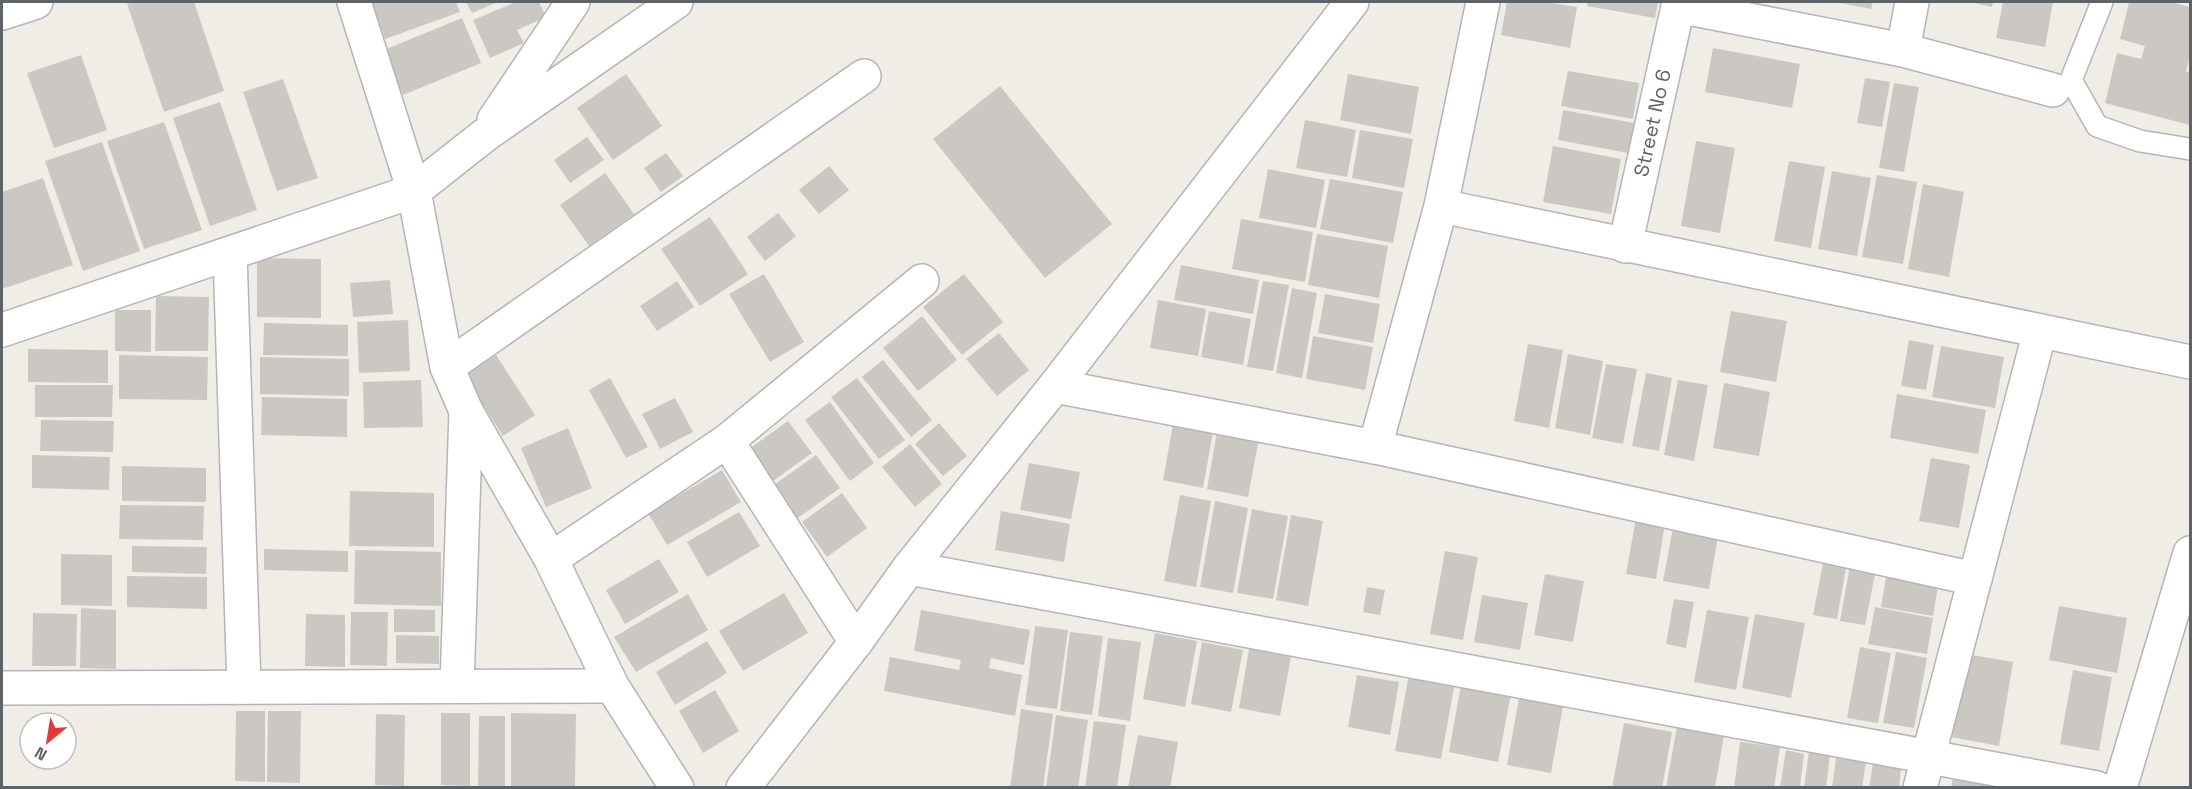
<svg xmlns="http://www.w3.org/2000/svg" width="2192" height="789" font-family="'Space Grotesk',sans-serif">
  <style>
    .building { fill: #cbc8c3 }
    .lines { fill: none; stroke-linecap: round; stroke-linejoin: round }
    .lane-casing { stroke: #b2b5b9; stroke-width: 24 }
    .street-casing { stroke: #b2b5b9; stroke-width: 36 }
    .lane { stroke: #fff; stroke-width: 21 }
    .street { stroke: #fff; stroke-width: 33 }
    .labels { text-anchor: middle; stroke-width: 5; stroke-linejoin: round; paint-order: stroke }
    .street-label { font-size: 20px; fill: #5e6367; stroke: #fff }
  </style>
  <rect width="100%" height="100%" fill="#f0ede7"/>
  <g class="building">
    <path d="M134,2H194L224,91L164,112L127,4Z"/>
    <path d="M372,2H456L460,12L385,39Z"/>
    <path d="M466,2H498L472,13Z"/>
    <path d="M516,2H539L546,17L517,30L524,43L490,58L473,20Z"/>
    <path d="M1507,2H1545L1577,7L1570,48L1501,35Z"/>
    <path d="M1588,2H1658L1655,18L1587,6Z"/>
    <path d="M1836,2H1873L1871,9Z"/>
    <path d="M1969,2H1993L1992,7Z"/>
    <path d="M2003,2H2053L2045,47L1996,38Z"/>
    <path d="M2129,2H2170L2190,7V57L2186,71L2190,73V125L2105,103L2117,53L2141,59L2145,46L2120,39Z"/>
    <path d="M462,18L481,63L403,95L384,50Z"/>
    <path d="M1713,48L1800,64L1792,108L1705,92Z"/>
    <path d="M81,55L107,130L54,148L27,73Z"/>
    <path d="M1568,71L1639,83L1633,119L1561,106Z"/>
    <path d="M626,74L662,126L613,160L577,108Z"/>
    <path d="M1348,74L1419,87L1411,134L1340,120Z"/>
    <path d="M1865,78L1890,82L1882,127L1857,123Z"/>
    <path d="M283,79L318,178L277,191L243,92Z"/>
    <path d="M1894,83L1919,87L1904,172L1879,168Z"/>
    <path d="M1000,86L1112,224L1045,278L933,139Z"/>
    <path d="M220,102L257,210L210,226L173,118Z"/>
    <path d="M1563,110L1634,123L1628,153L1558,140Z"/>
    <path d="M1305,120L1356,130L1347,177L1296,168Z"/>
    <path d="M164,122L202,230L144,249L107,141Z"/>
    <path d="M1360,130L1413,139L1404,188L1352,178Z"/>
    <path d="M587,137L604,160L570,183L554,160Z"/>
    <path d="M1696,141L1735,148L1720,233L1681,226Z"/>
    <path d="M102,142L140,251L83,271L45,161Z"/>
    <path d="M1553,146L1621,159L1611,214L1543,202Z"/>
    <path d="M666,153L683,176L661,192L644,168Z"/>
    <path d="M1789,161L1825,167L1811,248L1774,241Z"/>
    <path d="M829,166L849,190L819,214L799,190Z"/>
    <path d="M1268,169L1325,180L1316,228L1259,218Z"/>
    <path d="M1832,171L1871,178L1857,256L1818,249Z"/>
    <path d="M605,173L634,214L589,246L560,205Z"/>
    <path d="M1877,175L1917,182L1903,264L1862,257Z"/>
    <path d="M43,178L73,265L2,289V192Z"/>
    <path d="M1330,179L1403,192L1393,243L1320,229Z"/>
    <path d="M1923,184L1964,192L1949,277L1908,269Z"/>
    <path d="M778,213L796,236L765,261L747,237Z"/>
    <path d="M710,217L748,274L700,306L661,249Z"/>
    <path d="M1241,219L1313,232L1305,282L1232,269Z"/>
    <path d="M1317,234L1388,246L1379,298L1308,285Z"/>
    <path d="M257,258L321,259V318L257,317Z"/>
    <path d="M1181,265L1259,280L1253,314L1174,300Z"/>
    <path d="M764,274L804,342L770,362L729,294Z"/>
    <path d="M964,274L1003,322L962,355L923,307Z"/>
    <path d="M390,280L393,314L353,317L350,283Z"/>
    <path d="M677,281L694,307L657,331L640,306Z"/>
    <path d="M1263,281L1289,285L1273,371L1247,367Z"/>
    <path d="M1292,288L1317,293L1302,378L1276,373Z"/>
    <path d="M1325,294L1380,304L1373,343L1318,333Z"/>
    <path d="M156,296L209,297L208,351H155Z"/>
    <path d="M1158,300L1206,309L1198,356L1150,348Z"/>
    <path d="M115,310H151V352L115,351Z"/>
    <path d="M1209,311L1251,319L1243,365L1201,357Z"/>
    <path d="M1731,311L1787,321L1776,382L1720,372Z"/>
    <path d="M922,316L957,360L918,391L883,348Z"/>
    <path d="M408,320L410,371L359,373L357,322Z"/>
    <path d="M264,323L348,325V356L263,355Z"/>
    <path d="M999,333L1029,370L997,396L966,359Z"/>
    <path d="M1313,336L1373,347L1365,390L1306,379Z"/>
    <path d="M1909,340L1934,345L1926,390L1901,386Z"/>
    <path d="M1528,344L1563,350L1549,428L1514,421Z"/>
    <path d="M1941,346L2004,357L1995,408L1932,397Z"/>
    <path d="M28,349L108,350V383L28,382Z"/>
    <path d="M1568,354L1603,361L1590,435L1555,428Z"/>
    <path d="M119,355L208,357L207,400L119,399Z"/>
    <path d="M496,355L535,415L503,436L464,376Z"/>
    <path d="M260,357L349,359V396L260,394Z"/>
    <path d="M883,360L932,420L911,437L862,377Z"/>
    <path d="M1606,364L1637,369L1623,444L1592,438Z"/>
    <path d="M1646,373L1672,378L1659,451L1632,446Z"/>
    <path d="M610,378L648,447L626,458L589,390Z"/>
    <path d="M857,378L905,440L879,459L831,397Z"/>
    <path d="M421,380L423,427L364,428L363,382Z"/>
    <path d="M1678,380L1708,385L1694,461L1664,455Z"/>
    <path d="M1724,383L1770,392L1759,456L1713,448Z"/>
    <path d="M35,385H113L112,417H35Z"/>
    <path d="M1897,394L1986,410L1978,454L1890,438Z"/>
    <path d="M262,397L347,399V437L261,435Z"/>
    <path d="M675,398L693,432L660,449L642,414Z"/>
    <path d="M830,402L874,463L850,481L805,420Z"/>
    <path d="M1174,419L1214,426L1203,488L1163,480Z"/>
    <path d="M41,420L114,421L113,452L40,451Z"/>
    <path d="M788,421L812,453L773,481L749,449Z"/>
    <path d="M939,423L967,456L943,476L915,444Z"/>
    <path d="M1218,426L1260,433L1248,497L1207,489Z"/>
    <path d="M568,428L592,488L546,507L521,448Z"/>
    <path d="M910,444L942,484L915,507L882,467Z"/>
    <path d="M32,455L110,457L109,490L32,488Z"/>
    <path d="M816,455L840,488L795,520L771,487Z"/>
    <path d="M1931,458L1970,465L1959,528L1919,521Z"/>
    <path d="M1029,463L1080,472L1071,519L1020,510Z"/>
    <path d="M122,466L206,468V502L122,501Z"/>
    <path d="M722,470L741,502L667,545L648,513Z"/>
    <path d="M350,491L434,493V547L349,546Z"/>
    <path d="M842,493L867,528L827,557L802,522Z"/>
    <path d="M1180,495L1211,501L1196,587L1164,581Z"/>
    <path d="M1215,501L1248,508L1233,593L1200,587Z"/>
    <path d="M120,505L204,506L203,540L119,539Z"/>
    <path d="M1252,509L1288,516L1273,599L1237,593Z"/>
    <path d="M1001,511L1070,524L1064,562L995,550Z"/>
    <path d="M739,512L760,546L707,577L687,542Z"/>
    <path d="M1291,515L1323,521L1308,606L1276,600Z"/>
    <path d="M1636,518L1665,523L1656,579L1626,574Z"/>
    <path d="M1674,522L1719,530L1709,589L1663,581Z"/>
    <path d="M132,546L207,547L206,574L132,572Z"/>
    <path d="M264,549L348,551V572L264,570Z"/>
    <path d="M355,550L441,552V606L354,604Z"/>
    <path d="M1445,551L1478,557L1463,640L1430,634Z"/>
    <path d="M61,554L112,555V606L61,605Z"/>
    <path d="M1824,558L1847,562L1837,619L1813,615Z"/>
    <path d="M659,559L679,592L625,624L606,590Z"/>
    <path d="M1851,560L1877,564L1865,625L1840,621Z"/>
    <path d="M1887,571L1939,580L1933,616L1881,607Z"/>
    <path d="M1545,574L1584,581L1573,642L1534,635Z"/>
    <path d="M127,576L207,577V609L127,607Z"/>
    <path d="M1367,587L1385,590L1380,615L1363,612Z"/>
    <path d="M784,593L808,633L743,671L719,631Z"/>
    <path d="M688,594L708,630L636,672L614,637Z"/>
    <path d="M1482,595L1528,603L1520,650L1474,642Z"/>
    <path d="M1674,599L1694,602L1686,648L1666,644Z"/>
    <path d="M2059,606L2127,618L2117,673L2049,660Z"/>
    <path d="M1875,607L1933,618L1927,654L1868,644Z"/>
    <path d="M81,608L116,610V669L80,668Z"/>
    <path d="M394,609L435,610V632H394Z"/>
    <path d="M921,610L1030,630L1024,665L991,658L989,668L1022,675L1015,716L884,691L890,657L959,670L961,660L914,651Z"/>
    <path d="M1707,610L1749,617L1736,690L1694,682Z"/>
    <path d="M351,612H388L387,666L350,665Z"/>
    <path d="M33,613L77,614L76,666H32Z"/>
    <path d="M306,614L345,615V667L305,666Z"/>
    <path d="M1755,614L1805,623L1791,698L1742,688Z"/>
    <path d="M1035,626L1068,630L1057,709L1025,705Z"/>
    <path d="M1070,632L1103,636L1092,715L1060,711Z"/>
    <path d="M1155,633L1197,641L1185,707L1143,699Z"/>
    <path d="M396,635L439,636V664L396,663Z"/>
    <path d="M1108,638L1141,642L1130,721L1098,716Z"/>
    <path d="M707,641L727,673L675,705L656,672Z"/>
    <path d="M1202,642L1243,650L1231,712L1191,704Z"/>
    <path d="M1860,647L1891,653L1878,723L1847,718Z"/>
    <path d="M1249,649L1291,657L1280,716L1239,708Z"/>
    <path d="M1896,652L1927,658L1914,728L1883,723Z"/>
    <path d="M1966,654L2013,662L1999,746L1951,737Z"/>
    <path d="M2073,670L2112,677L2099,751L2060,744Z"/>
    <path d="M1409,674L1455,682L1441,759L1395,751Z"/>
    <path d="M1357,675L1399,682L1390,735L1348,727Z"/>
    <path d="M1461,685L1511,694L1498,762L1449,752Z"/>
    <path d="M715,690L739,731L703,753L679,711Z"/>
    <path d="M1520,693L1564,701L1551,773L1507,765Z"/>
    <path d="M1021,709L1053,714L1043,788H1010Z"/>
    <path d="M236,711H265V782L235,781Z"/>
    <path d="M268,711H301L300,783L267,782Z"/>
    <path d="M441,713H470V786L441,785Z"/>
    <path d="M511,713L576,714L575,787L511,786Z"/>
    <path d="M376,714L405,715L404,786L375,785Z"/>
    <path d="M1056,715L1088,720L1078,788H1046Z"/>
    <path d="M479,716H505V787L478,786Z"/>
    <path d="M1094,721L1126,725L1117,788H1085Z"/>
    <path d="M1624,723L1672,732L1662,788H1612Z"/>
    <path d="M1677,726L1724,735L1715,788H1666Z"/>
    <path d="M1138,735L1178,742L1170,788H1128Z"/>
    <path d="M1740,742L1780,747L1774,788H1734Z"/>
    <path d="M1786,750L1804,754L1800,788H1780Z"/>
    <path d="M1809,751L1830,755L1826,788H1804Z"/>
    <path d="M1836,758L1866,762L1862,788H1832Z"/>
    <path d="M1873,764L1901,768L1899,788H1869Z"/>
    <path d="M1953,778L1993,787L1992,788H1951Z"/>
  </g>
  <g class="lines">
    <g class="lane-casing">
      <path id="lane" d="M2102,2L2071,80L2097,126L2140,141L2190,149"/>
    </g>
    <g class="street-casing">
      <g id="street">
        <path d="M354,2L414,191L447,367L466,411L551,559L612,686L677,788"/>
        <path d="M1678,6L1903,50L2053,90"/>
        <path d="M2,13L36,2"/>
        <path d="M1903,50L1912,2"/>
        <path d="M494,120L573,2"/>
        <path d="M1441,206L2190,362"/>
        <path id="s1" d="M1625,246L1679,2"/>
        <path d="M230,254L244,687"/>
        <path d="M2,330L414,191L485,135L676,2"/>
        <path d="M447,367L864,76"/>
        <path d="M1055,386L1375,447L1975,579"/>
        <path d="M727,441L856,642"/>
        <path d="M1375,447L1441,206L1483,2"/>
        <path d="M551,559L727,441L922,281"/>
        <path d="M909,568L2097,788"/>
        <path d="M457,686L466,411"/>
        <path d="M2,688L612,686"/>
        <path d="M743,788L856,642L909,568L1055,386L1352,2"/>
        <path d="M1920,788L2040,331"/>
        <path d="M2120,788L2190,553"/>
      </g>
    </g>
    <use href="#lane" class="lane"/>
    <use href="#street" class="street"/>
  </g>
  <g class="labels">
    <g class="street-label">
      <text dy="7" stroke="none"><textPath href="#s1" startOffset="126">Street No 6</textPath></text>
    </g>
  </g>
  <rect width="2192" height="789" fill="none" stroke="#5e6367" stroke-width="6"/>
  <g transform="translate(48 741) rotate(210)"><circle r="28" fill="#ffffff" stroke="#bfc1c2" stroke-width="1.5"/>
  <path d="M0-4.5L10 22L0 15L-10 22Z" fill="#e5383a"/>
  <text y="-9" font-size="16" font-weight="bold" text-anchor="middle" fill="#5e6367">N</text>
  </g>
</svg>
